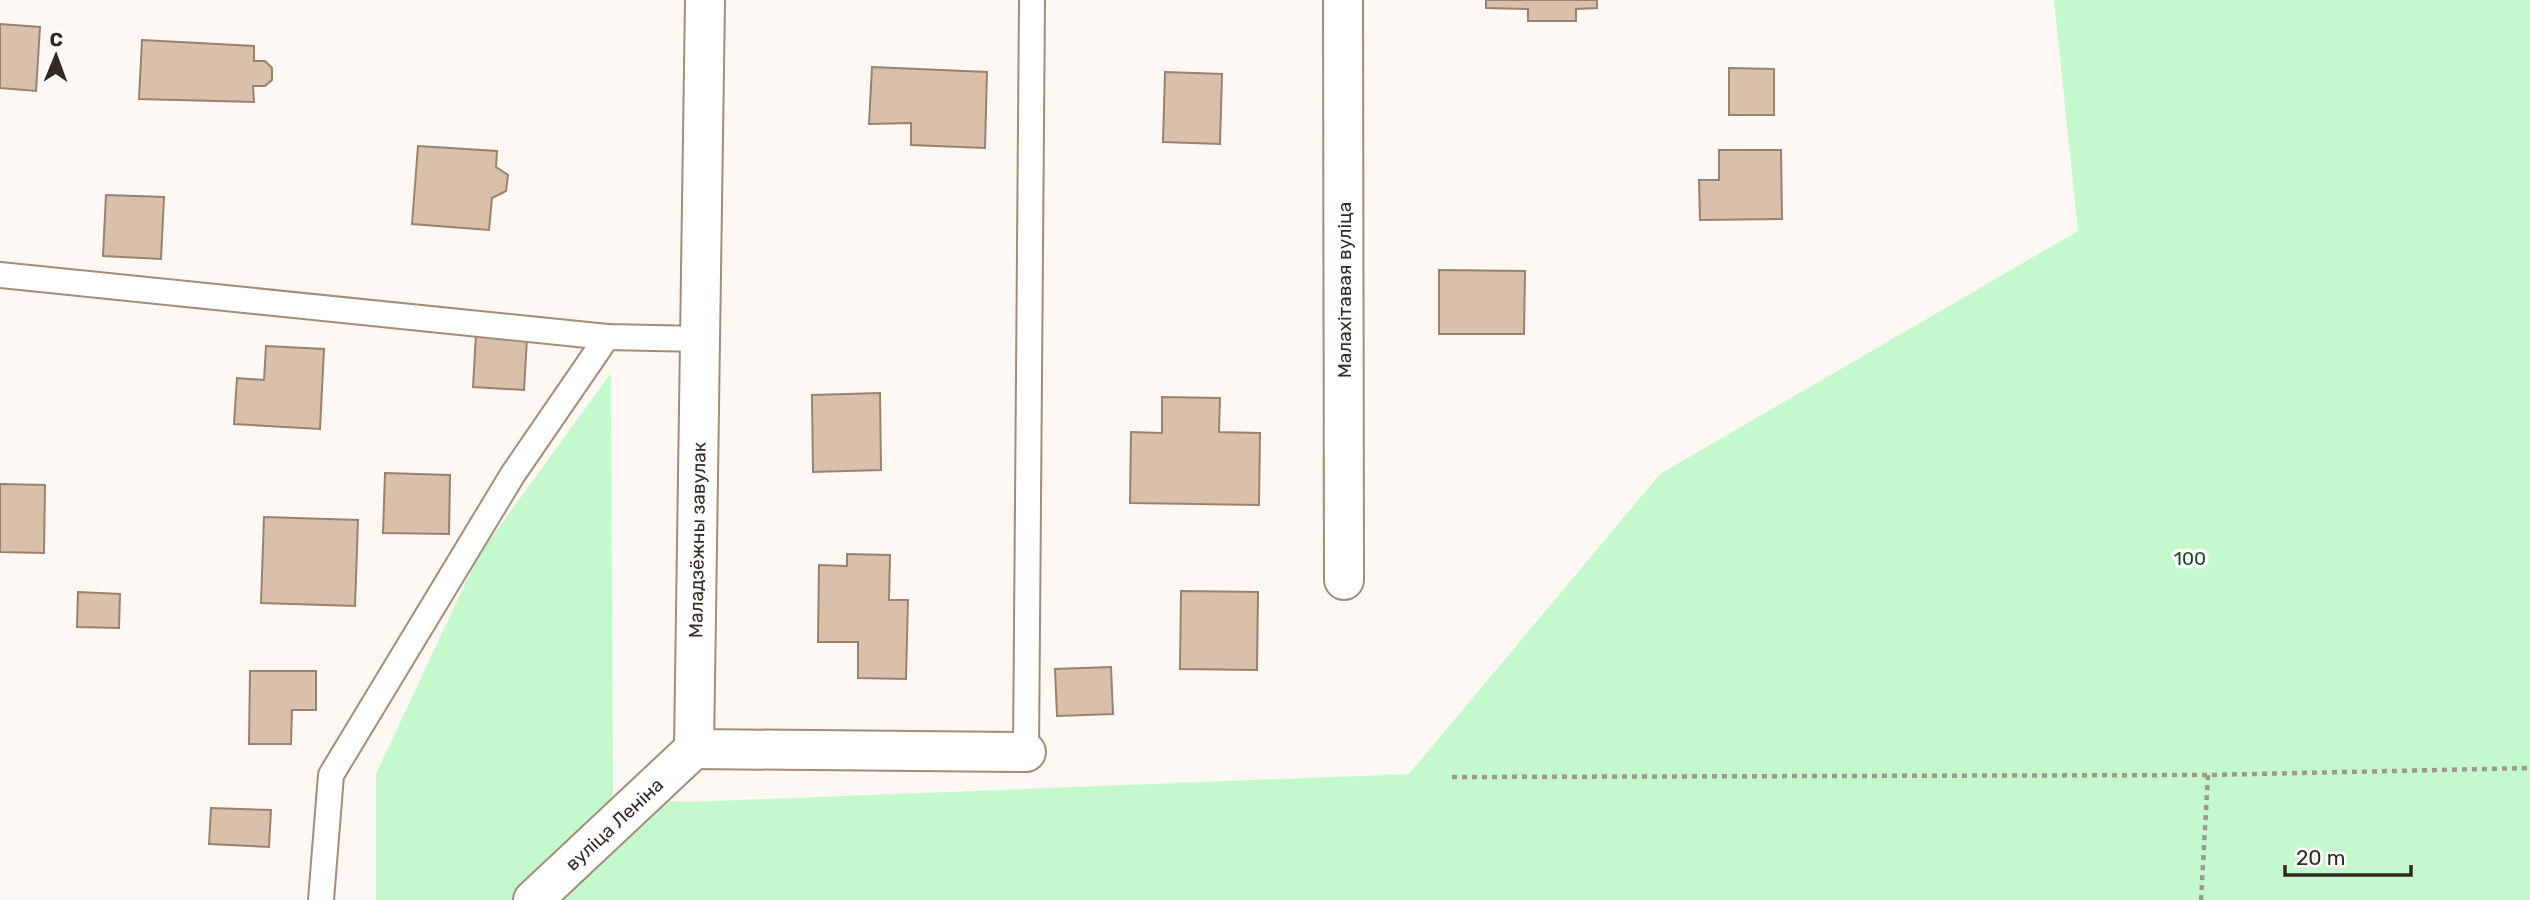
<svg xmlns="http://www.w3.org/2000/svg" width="2530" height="900" font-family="Rubik,sans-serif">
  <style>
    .green { fill: #c4f9cb }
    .building { fill: #d9c0aa; stroke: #9a826e; stroke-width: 2 }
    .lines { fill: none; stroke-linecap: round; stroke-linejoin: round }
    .lane-casing { stroke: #a48c77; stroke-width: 28 }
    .street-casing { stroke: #a48c77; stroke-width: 42 }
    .path { stroke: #9f9790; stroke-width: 4.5; stroke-dasharray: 5 5; stroke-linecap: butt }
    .lane { stroke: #fff; stroke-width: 24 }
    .street { stroke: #fff; stroke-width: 38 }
    .labels { text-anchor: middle; stroke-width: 7; stroke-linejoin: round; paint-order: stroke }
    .street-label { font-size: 19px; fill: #342a21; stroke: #fff }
    .park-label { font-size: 19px; fill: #134c22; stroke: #fff }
  </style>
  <rect width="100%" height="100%" fill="#fdf8f3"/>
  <path class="green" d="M2054,0H2530V900H376V774L478,556L611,373L613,798L688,802L1409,774L1660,474L2078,231Z"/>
  <g class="building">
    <path d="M1486,0H1597V8L1576,9V21H1528V9L1486,8Z"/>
    <path d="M0,24L40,27L36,91L0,88Z"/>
    <path d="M142,40L254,46V61H265L272,68V80L265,86H253L254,102L139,99Z"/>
    <path d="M872,67L987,72L985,148L911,145V123L869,124Z"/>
    <path d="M1729,68L1774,69V115H1729Z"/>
    <path d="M1165,72L1222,74L1220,144L1163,142Z"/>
    <path d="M418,146L497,151L496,167L508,175L506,191L492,198L489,230L412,224Z"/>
    <path d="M1719,150H1781L1782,219L1700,220L1699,180H1719Z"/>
    <path d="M106,195L164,197L161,259L103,256Z"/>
    <path d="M1439,270L1525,271L1524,334H1439Z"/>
    <path d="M476,334L527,338L524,390L473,387Z"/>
    <path d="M266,346L324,349L320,429L234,424L237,378L264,380Z"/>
    <path d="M880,393L881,470L813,472L812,395Z"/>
    <path d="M1162,397L1220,398L1219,432L1260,433L1259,505L1130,503L1131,432L1162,433Z"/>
    <path d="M385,473L450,475L449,534L383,533Z"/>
    <path d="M0,484L45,485L44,553L0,552Z"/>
    <path d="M264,517L358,520L355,606L261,603Z"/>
    <path d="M847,554L890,555L889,600H908L906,679L858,678V642H818L819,565L847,566Z"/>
    <path d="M1181,591L1258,592L1257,670L1180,669Z"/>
    <path d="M78,592L120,594L119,628L77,627Z"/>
    <path d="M1111,667L1113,714L1057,716L1055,669Z"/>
    <path d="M250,671H316V710H292L291,744H249Z"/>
    <path d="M211,808L271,810L269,847L209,844Z"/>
  </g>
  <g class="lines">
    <g class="lane-casing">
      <g id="lane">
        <path d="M0,275L607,337L700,339"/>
        <path d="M1026,752L1032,0"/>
        <path d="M321,900L331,775L513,474L607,337"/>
      </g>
    </g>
    <g class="street-casing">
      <g id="street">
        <path d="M705,0L694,749L1026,752"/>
        <path d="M1343,0L1344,580"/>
        <path d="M533,900L694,749"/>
      </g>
    </g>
    <g class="path">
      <path d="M1452,777L2208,775L2530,768"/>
      <path d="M2201,900L2208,775"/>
    </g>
    <use href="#lane" class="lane"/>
    <use href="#street" class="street"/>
  </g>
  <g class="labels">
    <g class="street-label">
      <text transform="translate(1344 290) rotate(-90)" y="7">Малахітавая вуліца</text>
      <text transform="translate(697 540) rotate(-89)" y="7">Маладзёжны завулак</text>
      <text transform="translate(614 824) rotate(-43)" y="7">вуліца Леніна</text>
    </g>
    <g class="park-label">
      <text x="2190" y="565">100</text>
    </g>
  </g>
  <g transform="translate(56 56) rotate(1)" stroke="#ffffff" stroke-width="5" paint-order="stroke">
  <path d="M0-5L12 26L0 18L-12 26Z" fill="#342a21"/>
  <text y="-10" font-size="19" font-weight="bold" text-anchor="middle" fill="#342a21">С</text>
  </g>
  <path d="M2285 865v10h126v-10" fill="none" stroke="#342a21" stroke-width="3.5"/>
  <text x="2296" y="865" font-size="21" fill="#342a21" stroke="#ffffff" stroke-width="5" paint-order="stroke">20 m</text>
</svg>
